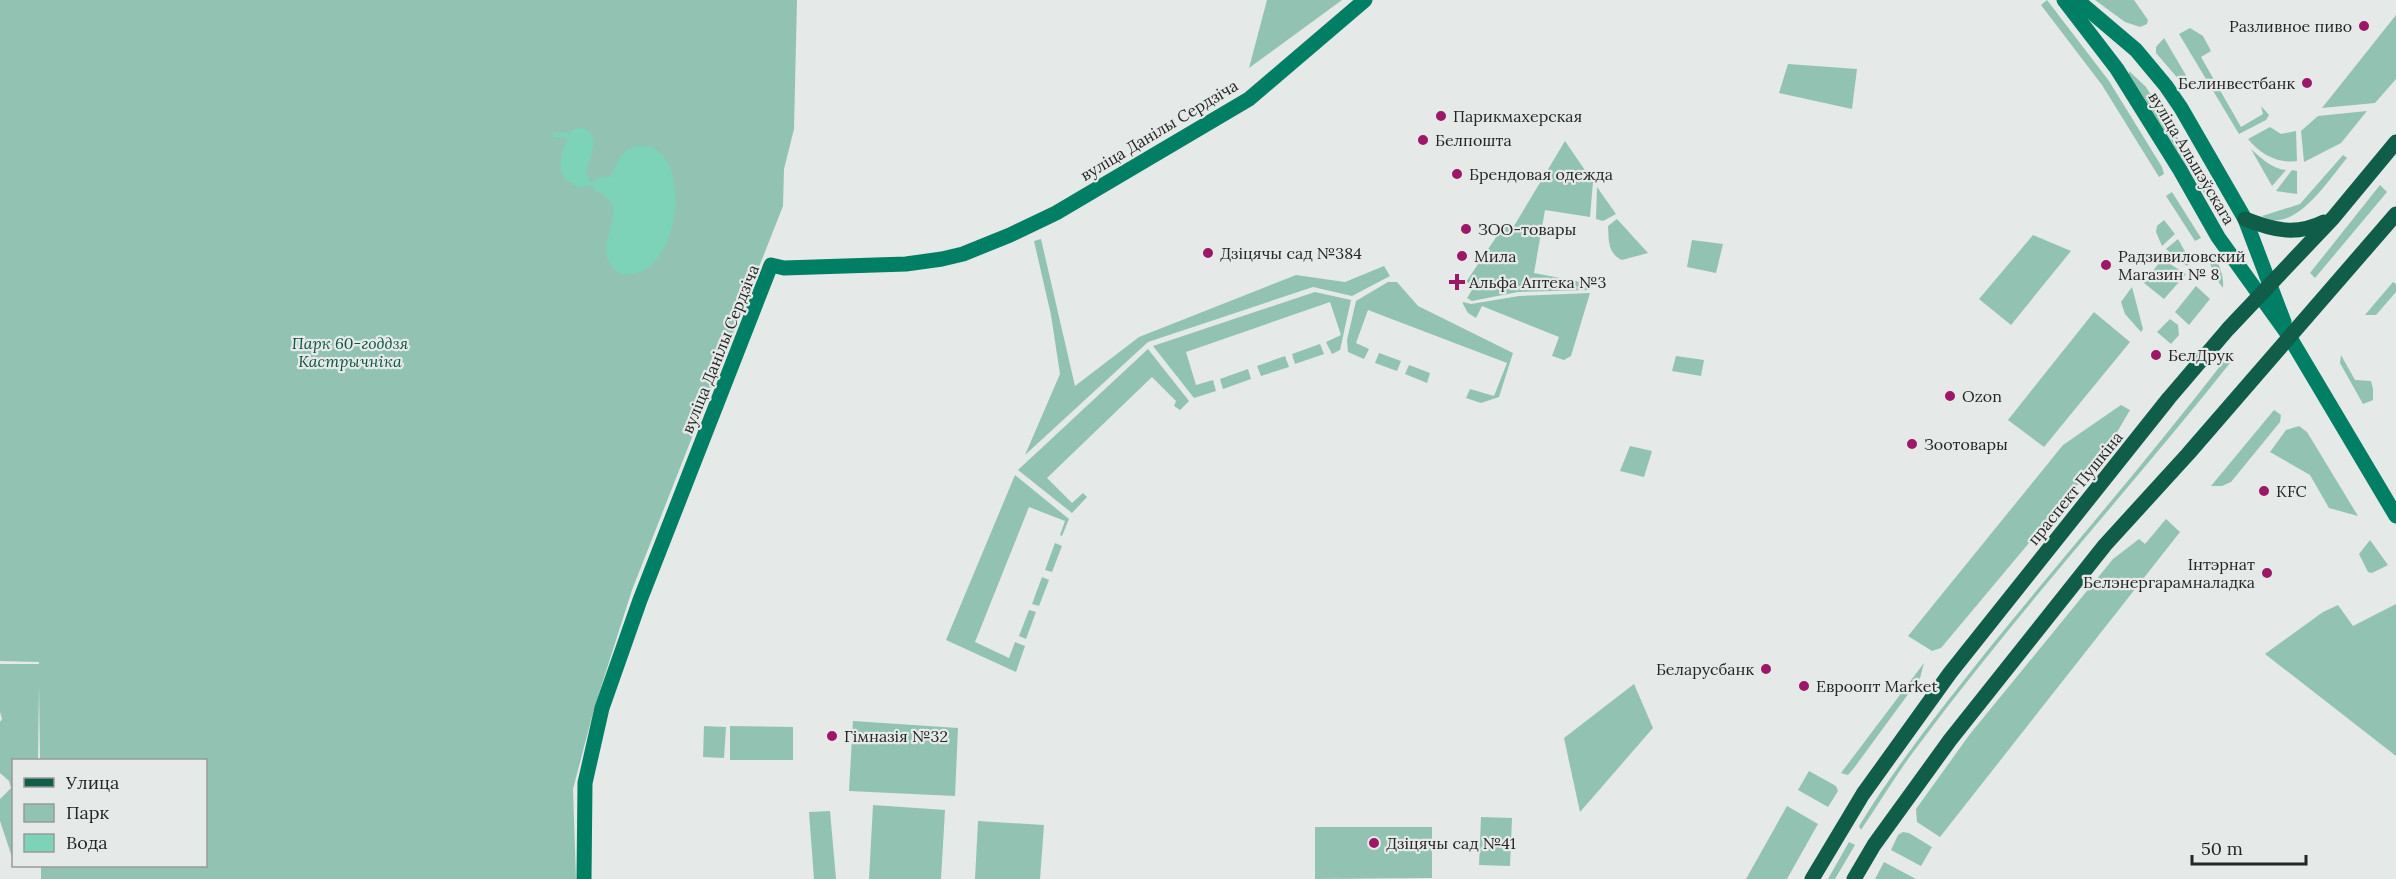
<svg xmlns="http://www.w3.org/2000/svg" width="2396" height="879" font-family="Lora,serif">
  <style>
    .green { fill: #92c3b2 }
    .water { fill: #7dd3b7 }
    .lines { fill: none; stroke-linecap: round; stroke-linejoin: round }
    .stream { stroke: #7dd3b7; stroke-width: 4.5 }
    .secondary { stroke: #007f64; stroke-width: 15 }
    .primary { stroke: #105d4a; stroke-width: 15 }
    .poi-dot { fill: #9e1766; stroke: #e5e9e8; stroke-width: 2 }
    .labels { text-anchor: middle; stroke-width: 4.5; stroke-linejoin: round; paint-order: stroke }
    .poi-label { font-size: 16px; fill: #252626; stroke: #e5e9e8; text-anchor: start }
    .street-label { font-size: 16px; fill: #252626; stroke: #e5e9e8 }
    .park-label { font-size: 16px; font-style: italic; fill: #0b5442; stroke: #e5e9e8 }
  </style>
  <rect width="100%" height="100%" fill="#e5e9e8"/>
  <g class="green">
    <path d="M0,0H797L794,129L784,169L783,206L632,590L594,709L573,789L576,879H41V866H206V760H40L39,684L38,760H14L13,860L0,821V799L11,788L9,781L0,773V722L2,719L0,712V664H39V662L0,661Z"/>
    <path d="M1267,0H1342L1249,68Z"/>
    <path d="M2047,0L2109,81L2162,167L2164,174L2159,177L2102,85L2041,5Z"/>
    <path d="M2095,0H2134L2148,20L2147,24L2140,27L2125,22Z"/>
    <path d="M2396,15V79L2375,103L2322,108Z"/>
    <path d="M2190,28L2203,36L2211,51L2201,57L2241,127L2263,114L2261,106L2269,115L2266,120L2239,134L2179,34Z"/>
    <path d="M2164,38L2187,77L2181,82L2156,53V47Z"/>
    <path d="M1788,64L1857,69L1852,109L1779,93Z"/>
    <path d="M2129,71L2146,87L2228,219L2223,223L2129,74Z"/>
    <path d="M2367,111L2341,143L2304,162L2301,131L2318,116Z"/>
    <path d="M2270,127L2281,134L2296,131L2297,161C2278,164 2260,154 2248,139Z"/>
    <path d="M1565,141L1593,182L1590,217L1545,210L1534,273L1591,284L1590,290L1518,292L1472,301L1467,298L1475,285L1466,282L1505,224L1514,226Z"/>
    <path d="M2251,149C2261,158 2272,169 2286,170L2272,186Z"/>
    <path d="M2343,155L2347,158C2329,179 2294,236 2262,216L2300,204Z"/>
    <path d="M2292,170L2297,171V194L2276,191Z"/>
    <path d="M2380,185L2387,192L2315,278L2310,273Z"/>
    <path d="M1597,187L1616,214L1603,221L1596,219Z"/>
    <path d="M2172,192L2201,238L2195,241L2166,196Z"/>
    <path d="M1617,219L1648,253L1622,260C1607,253 1609,240 1608,226Z"/>
    <path d="M2164,220L2175,234L2162,246L2156,232L2157,226Z"/>
    <path d="M2033,235L2071,251L2011,325L1979,299Z"/>
    <path d="M1041,239L1075,386L1139,337L1296,275L1345,282L1384,266L1390,276L1352,296L1313,287L1148,342L1025,455L1060,374L1051,315L1034,241Z"/>
    <path d="M2178,239L2191,262L2187,266L2166,249Z"/>
    <path d="M1692,240L1723,244L1716,273L1687,267Z"/>
    <path d="M2212,252C2219,264 2224,275 2223,288C2215,278 2211,268 2208,255Z"/>
    <path d="M2162,259L2186,274L2164,299L2144,283Z"/>
    <path d="M1388,282H1397L1418,306L1513,353L1499,397L1481,403L1466,398L1470,389L1494,396L1507,363L1368,310L1356,343L1369,349L1364,359L1348,352L1347,340L1356,301Z"/>
    <path d="M2393,282L2396,284V292L2376,315H2365Z"/>
    <path d="M2196,286L2210,299L2189,325L2175,312Z"/>
    <path d="M2132,287L2143,329L2141,332L2125,314L2121,302Z"/>
    <path d="M1315,292L1351,300L1340,350L1332,354L1326,342L1341,335L1330,302L1186,352L1196,385L1213,380L1216,391L1194,398L1153,346Z"/>
    <path d="M1590,293L1571,356L1564,360L1552,356L1559,337L1482,306L1476,318L1468,313L1463,304V302L1471,304L1519,296Z"/>
    <path d="M2094,312L2130,342L2044,447L2008,420Z"/>
    <path d="M2170,319L2178,325L2179,335L2171,344L2157,332Z"/>
    <path d="M1320,344L1324,354L1295,364L1292,354Z"/>
    <path d="M1148,349L1189,401L1180,410L1174,406L1176,401L1152,377L1047,478L1072,503L1083,493L1087,497L1072,513L1018,470Z"/>
    <path d="M2231,352L2234,358C2130,489 2017,612 1917,747C1897,773 1880,802 1861,830L1859,826C1897,764 1942,708 1987,651C2068,551 2153,454 2231,352Z"/>
    <path d="M1379,353L1401,361L1397,371L1375,363Z"/>
    <path d="M2341,355L2355,380L2371,381L2373,389V400L2363,404L2340,363Z"/>
    <path d="M1285,356L1289,367L1261,376L1257,366Z"/>
    <path d="M1676,356L1704,360L1701,376L1672,371Z"/>
    <path d="M1409,365L1430,373L1427,383L1405,374Z"/>
    <path d="M1248,369L1251,379L1223,389L1220,379Z"/>
    <path d="M2121,405L2130,410L2106,451L1941,648L1932,651L1908,636L2063,445Z"/>
    <path d="M2274,410L2281,415L2280,422L2231,482L2222,486H2211Z"/>
    <path d="M2299,426L2307,432L2358,516L2329,508L2310,475L2270,452L2286,430Z"/>
    <path d="M1630,446L1652,451L1644,477L1620,471Z"/>
    <path d="M1015,475L1069,519L1062,536L1060,535L1065,521L1029,507L975,642L1009,658L1015,642L1025,646L1016,672L946,640Z"/>
    <path d="M2166,519L2180,532L1940,837L1917,822L1916,809L1970,734L2113,559L2139,539L2145,544Z"/>
    <path d="M2370,540L2388,565L2372,573L2368,572L2359,554Z"/>
    <path d="M1055,543L1062,546L1052,572L1045,570Z"/>
    <path d="M1042,577L1049,580L1039,606L1032,604Z"/>
    <path d="M2396,604V756L2265,654L2323,612L2338,605L2353,626Z"/>
    <path d="M1029,610L1036,612L1026,639L1019,636Z"/>
    <path d="M1924,663L1920,678L1854,768L1848,775L1841,773Z"/>
    <path d="M1634,684L1653,728L1580,812L1564,738Z"/>
    <path d="M853,721L958,728L955,796L849,791Z"/>
    <path d="M704,726L726,727L724,758L703,757Z"/>
    <path d="M730,726L793,727V760H730Z"/>
    <path d="M1809,771L1836,786L1838,791L1828,807L1798,790Z"/>
    <path d="M873,805L945,810L941,879H869Z"/>
    <path d="M1787,806L1818,824L1787,879H1746Z"/>
    <path d="M830,811L836,879H814L809,812Z"/>
    <path d="M1481,817L1512,818L1510,866L1479,865Z"/>
    <path d="M978,821L1044,825L1040,879H975Z"/>
    <path d="M1315,827H1432V878L1315,879Z"/>
    <path d="M1903,832L1909,833L1932,847L1921,866L1891,850L1898,835Z"/>
    <path d="M1849,842L1855,845L1835,879H1828Z"/>
    <path d="M1884,862L1916,879H1875Z"/>
  </g>
  <path class="water" d="M578,128C604,128 590,158 586,173L589,177V182H595L596,178L610,177C615,169 618,159 624,153C630,147 637,145 645,146C696,153 680,283 621,274C580,248 642,209 594,190V187L587,185L584,188C549,180 561,155 571,131Z"/>
  <g class="lines">
    <path class="stream" d="M555,135H566L568,137"/>
    <g class="secondary">
      <path d="M2064,0L2117,69L2180,170L2218,237L2289,336L2396,516"/>
      <path d="M2077,0L2136,50L2166,86L2181,108L2245,219L2284,322"/>
      <path d="M584,879L585,783L602,708L640,600L771,265L784,268L906,264L942,259L963,254L1010,235L1056,213L1249,99L1365,0"/>
    </g>
    <g class="primary">
      <path d="M2245,219C2273,230 2296,236 2324,222"/>
      <path d="M1812,879L1863,794L1950,673L2169,398L2228,329L2333,218L2396,142"/>
      <path d="M1854,879L1874,845L1950,740L2105,545L2188,454L2396,214"/>
    </g>
  </g>
  <g class="poi-dot">
    <circle cx="2364" cy="26" r="6"/>
    <circle cx="2307" cy="83" r="6"/>
    <circle cx="1441" cy="116" r="6"/>
    <circle cx="1423" cy="140" r="6"/>
    <circle cx="1457" cy="174" r="6"/>
    <circle cx="1466" cy="229" r="6"/>
    <circle cx="1208" cy="253" r="6"/>
    <circle cx="1462" cy="256" r="6"/>
    <circle cx="2106" cy="265" r="6"/>
    <path d="M1454 273h6v6h6v6h-6v6h-6v-6h-6v-6h6z"/>
    <circle cx="2156" cy="355" r="6"/>
    <circle cx="1950" cy="396" r="6"/>
    <circle cx="1912" cy="444" r="6"/>
    <circle cx="2264" cy="491" r="6"/>
    <circle cx="2267" cy="573" r="6"/>
    <circle cx="1766" cy="669" r="6"/>
    <circle cx="1804" cy="686" r="6"/>
    <circle cx="832" cy="736" r="6"/>
    <circle cx="1374" cy="843" r="6"/>
  </g>
  <g class="labels">
    <g class="poi-label">
      <text x="2352" y="32" text-anchor="end">Разливное пиво</text>
      <text x="2295" y="89" text-anchor="end">Белинвестбанк</text>
      <text x="1453" y="122">Парикмахерская</text>
      <text x="1435" y="146">Белпошта</text>
      <text x="1469" y="180">Брендовая одежда</text>
      <text x="1478" y="235">ЗОО-товары</text>
      <text x="1220" y="259">Дзіцячы сад №384</text>
      <text x="1474" y="262">Мила</text>
      <text x="2118" y="262">Радзивиловский<tspan x="2118" dy="18">Магазин № 8</tspan></text>
      <text x="1469" y="288">Альфа Аптека №3</text>
      <text x="2168" y="361">БелДрук</text>
      <text x="1962" y="402">Ozon</text>
      <text x="1924" y="450">Зоотовары</text>
      <text x="2276" y="497">KFC</text>
      <text x="2255" y="570" text-anchor="end">Інтэрнат<tspan x="2255" dy="18">Белэнергарамналадка</tspan></text>
      <text x="1754" y="675" text-anchor="end">Беларусбанк</text>
      <text x="1816" y="692">Евроопт Market</text>
      <text x="844" y="742">Гімназія №32</text>
      <text x="1386" y="849">Дзіцячы сад №41</text>
    </g>
    <g class="street-label">
      <text transform="translate(1159 130) rotate(-31)" y="6">вуліца Данілы Сердзіча</text>
      <text transform="translate(2192 158) rotate(59)" y="6">вуліца Альшэўскага</text>
      <text transform="translate(720 349) rotate(-68)" y="6">вуліца Данілы Сердзіча</text>
      <text transform="translate(2075 488) rotate(-51)" y="6">праспект Пушкіна</text>
    </g>
    <g class="park-label">
      <text x="350" y="349">Парк 60-годдзя<tspan x="350" dy="18">Кастрычніка</tspan></text>
    </g>
  </g>
  <rect x="12" y="759" width="195" height="108" fill="#e5e9e8" stroke="#989b9a" stroke-width="1.5"/>
  <rect x="24" y="778" width="30" height="9" fill="#105d4a" stroke="#989b9a" stroke-width="1.5"/>
  <text x="66" y="789" font-size="18" fill="#252626">Улица</text>
  <rect x="24" y="804" width="30" height="18" fill="#92c3b2" stroke="#989b9a" stroke-width="1.5"/>
  <text x="66" y="819" font-size="18" fill="#252626">Парк</text>
  <rect x="24" y="834" width="30" height="18" fill="#7dd3b7" stroke="#989b9a" stroke-width="1.5"/>
  <text x="66" y="849" font-size="18" fill="#252626">Вода</text>
  <path d="M2192 855v9h114v-9" fill="none" stroke="#252626" stroke-width="3"/>
  <text x="2201" y="855" font-size="18" fill="#252626" stroke="#e5e9e8" stroke-width="4.5" paint-order="stroke">50 m</text>
</svg>
